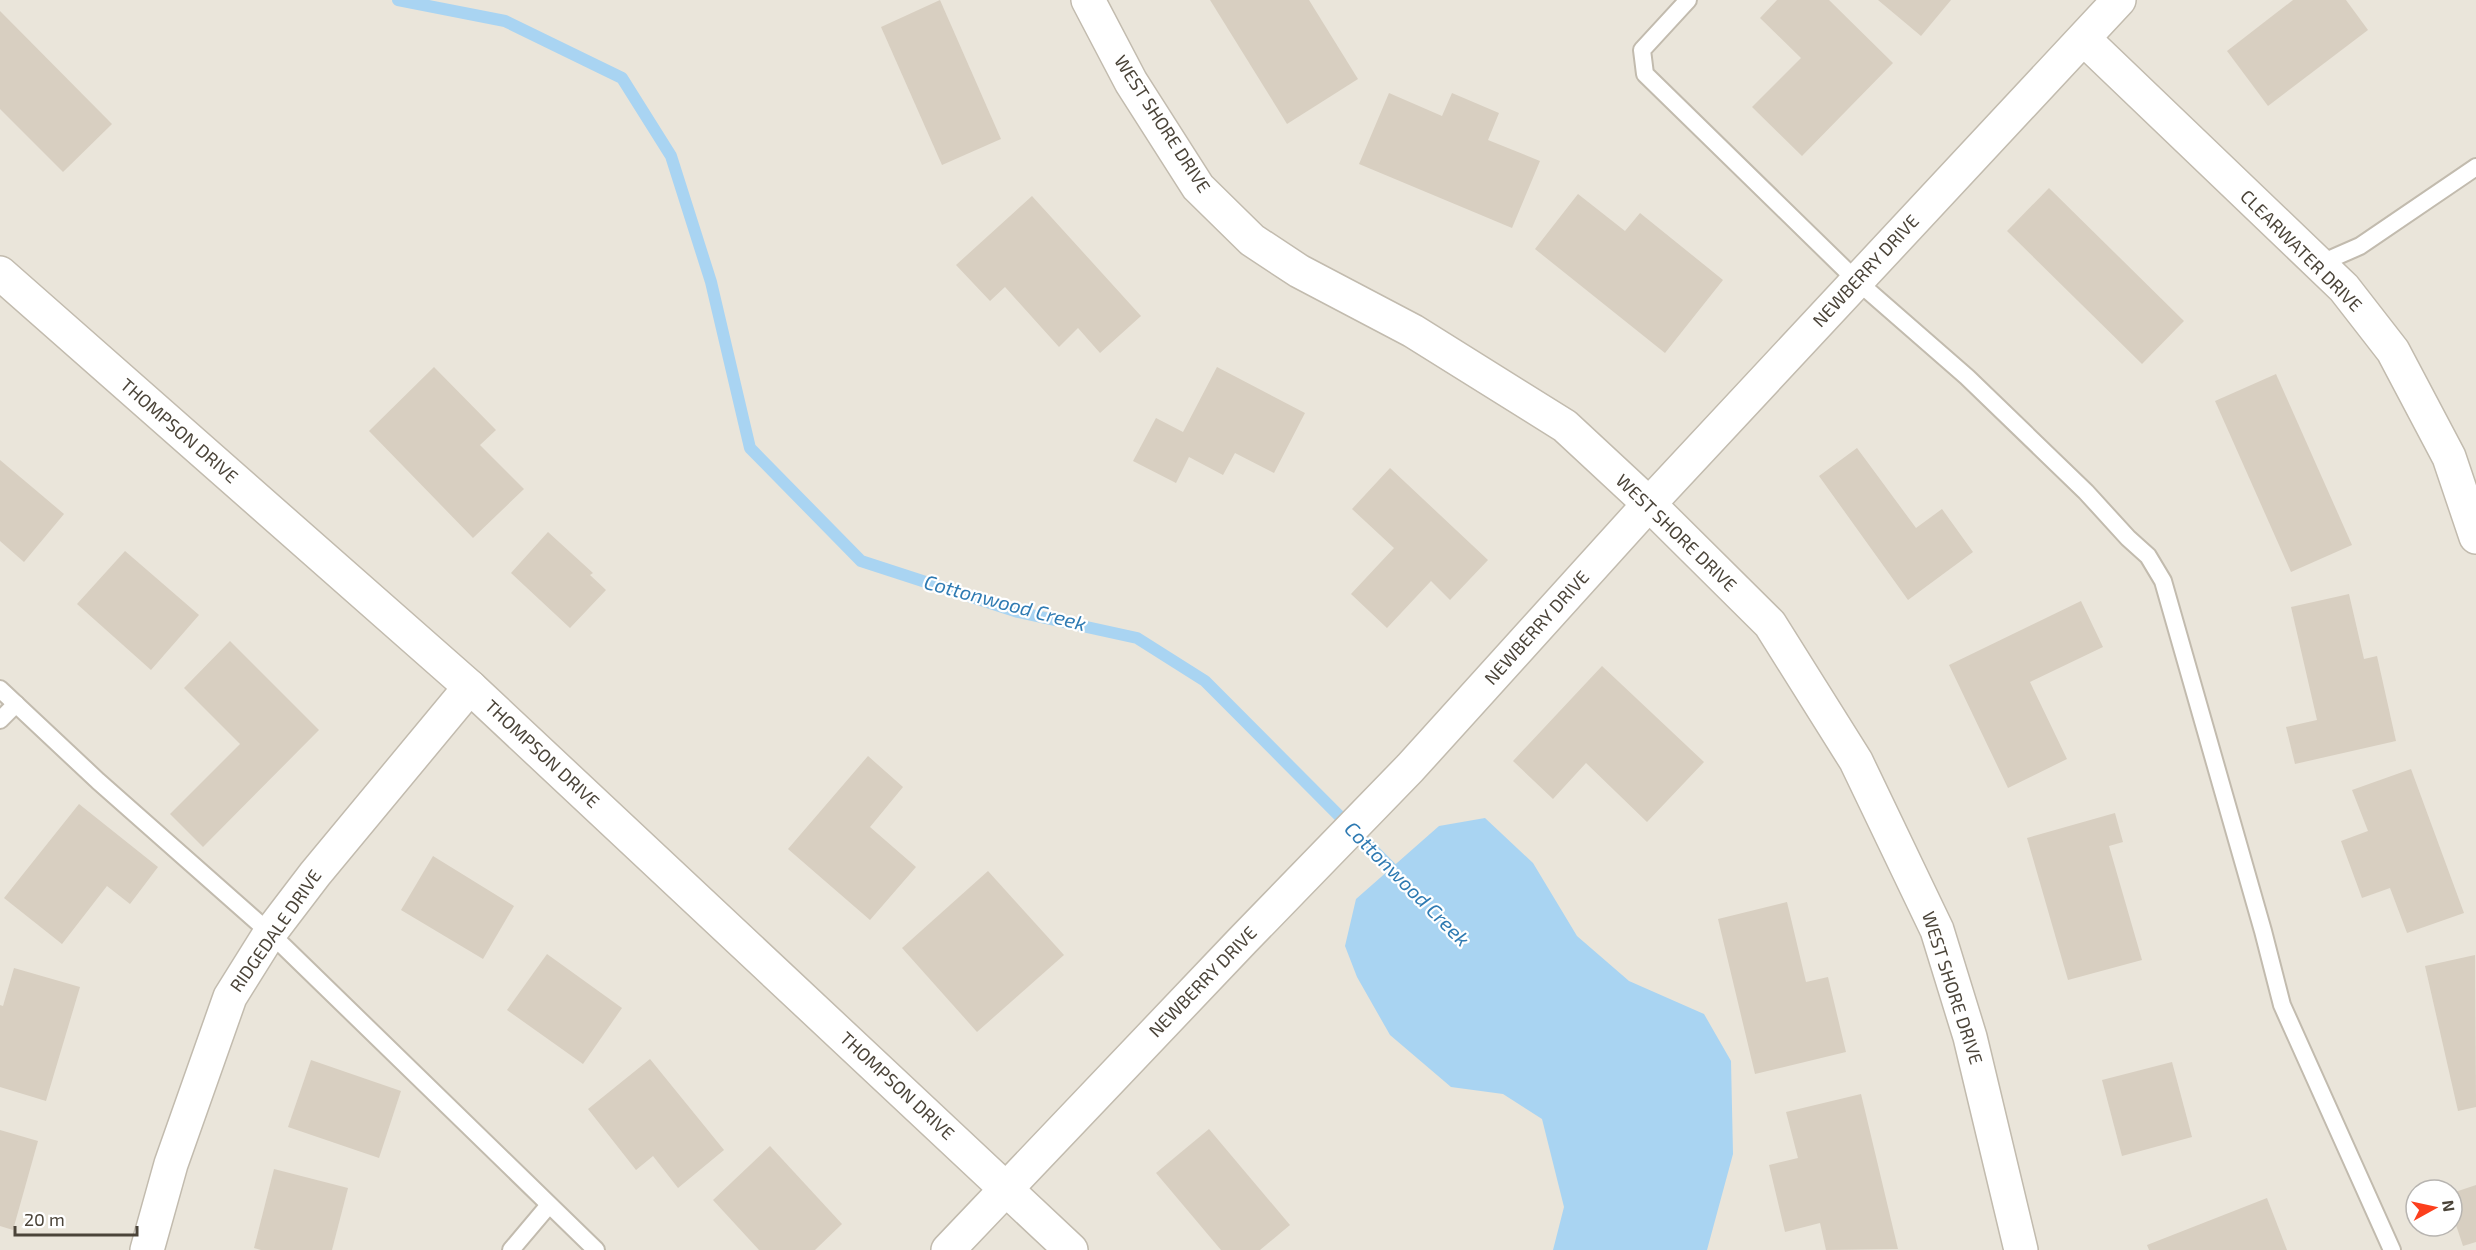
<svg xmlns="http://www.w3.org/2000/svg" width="2476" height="1250" font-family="'Exo 2',sans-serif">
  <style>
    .residential { fill: #eae5da; fill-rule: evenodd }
    .water { fill: #a9d4f2 }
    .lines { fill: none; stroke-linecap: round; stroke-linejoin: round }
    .stream { stroke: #a9d4f2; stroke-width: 12 }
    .building { fill: #d8cfc1 }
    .service-casing { stroke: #c2bbae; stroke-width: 20 }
    .minor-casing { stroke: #c2bbae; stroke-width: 36 }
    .service { stroke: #fff; stroke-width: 16 }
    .minor { stroke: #fff; stroke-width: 33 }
    .labels { text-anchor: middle; stroke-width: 4.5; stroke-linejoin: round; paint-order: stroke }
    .street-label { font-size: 18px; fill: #4b4439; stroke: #fff }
    .water-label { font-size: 20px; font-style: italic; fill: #2e7ab2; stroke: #fff }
  </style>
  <rect width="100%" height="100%" fill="#f6f3ec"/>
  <path class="residential" d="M0,0H2476V1250H0ZM2416,1190H2452V1226H2416Z"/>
  <path class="water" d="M1485,818L1533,863L1577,936L1629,981L1704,1014L1731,1061L1733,1154L1707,1250H1553L1564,1207L1542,1119L1503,1094L1451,1087L1390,1035L1357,977L1345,946L1356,899L1439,826Z"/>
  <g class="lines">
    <path class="stream" d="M398,0L505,21L622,78L671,156L711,282L750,448L861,561L1018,612L1137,638L1205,681L1402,879"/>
  </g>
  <g class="building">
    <path d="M940,0L1001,139L942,165L881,27Z"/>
    <path d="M1210,0H1309L1358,79L1287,124Z"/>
    <path d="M1777,0H1829L1893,63L1802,156L1752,107L1801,58L1760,18Z"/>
    <path d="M1878,0H1951L1921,36Z"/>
    <path d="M2293,0H2346L2368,30L2268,106L2227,51Z"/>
    <path d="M0,11L112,124L63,172L0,109Z"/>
    <path d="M1389,93L1442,116L1452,93L1499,113L1488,140L1540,161L1512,228L1359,164Z"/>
    <path d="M2049,188L2184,321L2142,364L2007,231Z"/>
    <path d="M1578,194L1625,231L1640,213L1723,280L1665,353L1535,249Z"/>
    <path d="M1032,196L1141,316L1100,353L1078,328L1059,347L1005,287L990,301L956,265Z"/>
    <path d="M434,367L496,430L480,445L524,489L473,538L369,431Z"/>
    <path d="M1217,367L1305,413L1274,473L1235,453L1223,475L1189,457L1176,483L1133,461L1156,418L1183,432Z"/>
    <path d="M2276,374L2352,545L2291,572L2215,401Z"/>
    <path d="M1857,448L1916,528L1942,509L1973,552L1908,600L1819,476Z"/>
    <path d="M0,460L64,514L24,562L0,541Z"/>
    <path d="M1390,468L1488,560L1450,600L1431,581L1387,628L1351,594L1394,548L1352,509Z"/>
    <path d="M548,532L593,573L590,575L606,590L570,628L511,573Z"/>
    <path d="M125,551L199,615L151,670L77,604Z"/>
    <path d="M2349,594L2364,659L2377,656L2396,741L2295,764L2286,727L2317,720L2291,607Z"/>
    <path d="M2081,601L2103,647L2030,682L2067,759L2008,788L1949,665Z"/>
    <path d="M230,641L319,730L203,847L170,814L240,744L184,688Z"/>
    <path d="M1602,666L1704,762L1647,822L1586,763L1553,799L1513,761Z"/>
    <path d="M868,756L903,787L870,827L916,867L870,920L788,849Z"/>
    <path d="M2411,769L2464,913L2407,933L2390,888L2362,898L2341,841L2368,831L2352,790Z"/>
    <path d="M79,804L158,867L130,904L107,886L62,944L4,898Z"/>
    <path d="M2115,813L2123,842L2109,846L2142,960L2068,980L2027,838Z"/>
    <path d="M433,856L514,906L483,959L401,910Z"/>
    <path d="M988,871L1064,955L977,1032L902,948Z"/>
    <path d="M1787,902L1806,982L1828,977L1846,1052L1755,1074L1718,919Z"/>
    <path d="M547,954L622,1008L583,1064L507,1010Z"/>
    <path d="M2475,955L2476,1107L2458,1111L2425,966Z"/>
    <path d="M14,968L80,987L46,1101L0,1087V1005L3,1006Z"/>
    <path d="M650,1059L724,1150L678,1188L653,1156L636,1170L588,1109Z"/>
    <path d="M311,1060L401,1091L379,1158L288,1127Z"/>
    <path d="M2172,1062L2192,1137L2122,1156L2102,1080Z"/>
    <path d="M1861,1094L1898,1249L1826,1250L1820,1223L1785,1232L1769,1165L1798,1158L1786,1112Z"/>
    <path d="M1209,1129L1290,1225L1260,1250H1221L1156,1173Z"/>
    <path d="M0,1130L38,1141L13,1230L0,1226Z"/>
    <path d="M770,1146L842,1224L815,1250H759L713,1200Z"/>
    <path d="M274,1169L348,1188L332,1250H261L254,1248Z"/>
    <path d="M2476,1185V1242L2463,1246L2452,1213V1193Z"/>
    <path d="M2267,1198L2287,1250H2149L2147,1245Z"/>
  </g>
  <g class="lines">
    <g class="service-casing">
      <g id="service">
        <path d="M1688,0L1642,50L1645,74L1857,281L1967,377L2086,492L2128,538L2148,556L2163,581L2263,931L2282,1005L2392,1250"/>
        <path d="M2319,264L2360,246L2476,167"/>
        <path d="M0,689L98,781L270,933L596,1250"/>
        <path d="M0,720L16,704"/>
        <path d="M511,1250L549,1205"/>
      </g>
    </g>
    <g class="minor-casing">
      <g id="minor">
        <path d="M1088,0L1131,82L1198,187L1252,240L1299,271L1413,331L1565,426L1649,504L1770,624L1856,761L1937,930L1970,1037L2021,1250"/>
        <path d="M2084,39L2344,288L2393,351L2449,457L2476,537"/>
        <path d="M0,273L470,687L1071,1250"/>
        <path d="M147,1250L171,1164L230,997L270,933L315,874L470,687"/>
        <path d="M948,1250L1243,940L1410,768L1649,504L2119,0"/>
      </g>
    </g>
    <use href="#service" class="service"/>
    <use href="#minor" class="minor"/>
  </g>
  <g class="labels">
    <g class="street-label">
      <text transform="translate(1162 124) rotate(57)" y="6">WEST SHORE DRIVE</text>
      <text transform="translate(2301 251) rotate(45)" y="6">CLEARWATER DRIVE</text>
      <text transform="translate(1866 271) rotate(-47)" y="6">NEWBERRY DRIVE</text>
      <text transform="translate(179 431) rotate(41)" y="6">THOMPSON DRIVE</text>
      <text transform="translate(1676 533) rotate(44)" y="6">WEST SHORE DRIVE</text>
      <text transform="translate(1537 628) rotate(-48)" y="6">NEWBERRY DRIVE</text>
      <text transform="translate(542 754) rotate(43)" y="6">THOMPSON DRIVE</text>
      <text transform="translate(276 931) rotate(-55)" y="6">RIDGEDALE DRIVE</text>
      <text transform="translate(1203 982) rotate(-46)" y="6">NEWBERRY DRIVE</text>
      <text transform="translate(1952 988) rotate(72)" y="6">WEST SHORE DRIVE</text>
      <text transform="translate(897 1086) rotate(43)" y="6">THOMPSON DRIVE</text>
    </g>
    <g class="water-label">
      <text transform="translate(1005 603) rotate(15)" y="7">Cottonwood Creek</text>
      <text transform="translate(1407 884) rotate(45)" y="7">Cottonwood Creek</text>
    </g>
  </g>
  <g transform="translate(2434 1208) rotate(82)"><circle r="28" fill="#ffffff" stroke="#b7b4b0" stroke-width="1.5"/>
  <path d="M0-4.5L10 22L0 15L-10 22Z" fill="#fc3f1d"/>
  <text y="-9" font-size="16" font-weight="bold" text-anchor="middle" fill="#4b4439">N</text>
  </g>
  <path d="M15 1226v9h122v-9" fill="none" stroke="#4b4439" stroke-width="3"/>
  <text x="24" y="1226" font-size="18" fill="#4b4439" stroke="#ffffff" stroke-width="4.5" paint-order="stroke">20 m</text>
</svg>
